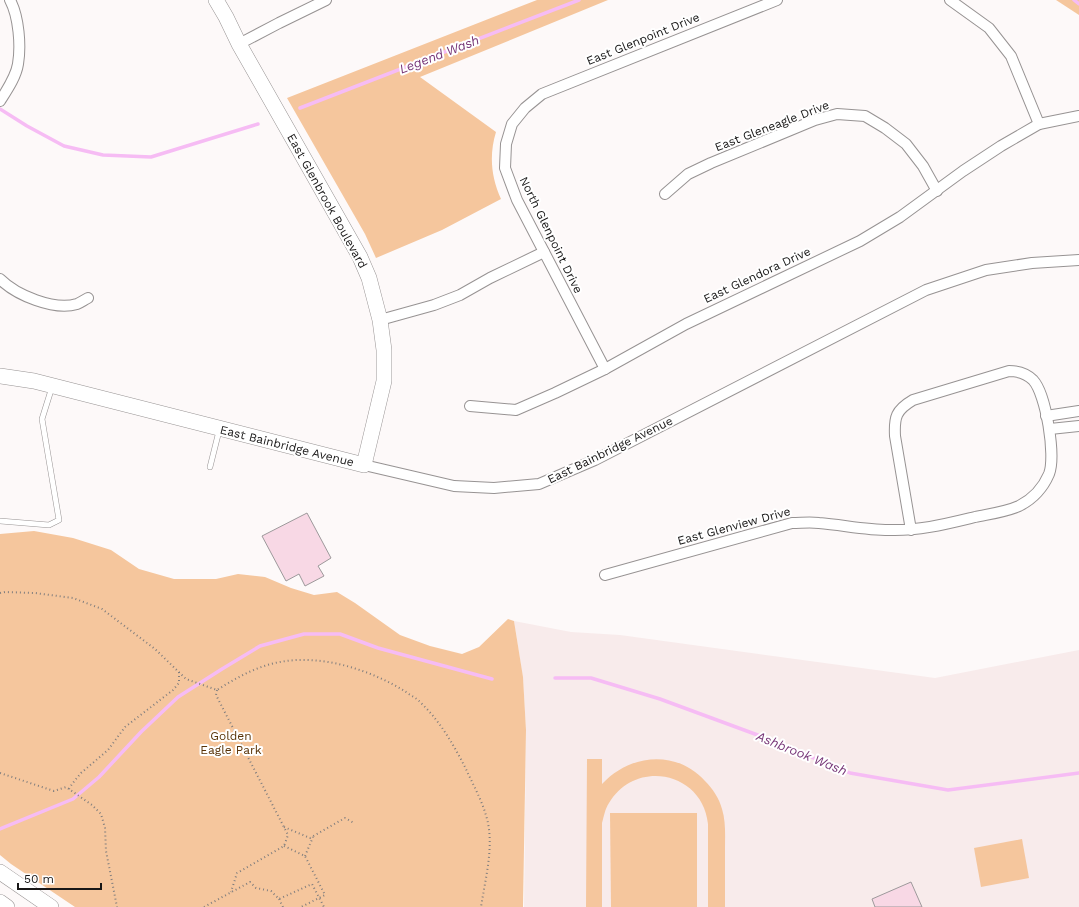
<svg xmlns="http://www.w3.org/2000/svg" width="1079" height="907" font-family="'Work Sans',sans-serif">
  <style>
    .built { fill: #f8ebeb }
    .green { fill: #f5c69d }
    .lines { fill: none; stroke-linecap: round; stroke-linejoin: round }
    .stream { stroke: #f6bcf4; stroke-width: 3.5 }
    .building { fill: #f8d8e5; stroke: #9d999b }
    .lane-casing { stroke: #979393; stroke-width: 6 }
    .street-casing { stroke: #979393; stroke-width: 12 }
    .secondary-casing { stroke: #979393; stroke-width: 16 }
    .path { stroke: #817e7e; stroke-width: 2; stroke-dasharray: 1 3; stroke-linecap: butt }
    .lane { stroke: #fff; stroke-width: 5 }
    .street { stroke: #fff; stroke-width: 10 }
    .secondary { stroke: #fff; stroke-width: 15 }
    .labels { text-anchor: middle; stroke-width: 4; stroke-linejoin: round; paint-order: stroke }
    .street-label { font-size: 12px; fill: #181717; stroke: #fff }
    .park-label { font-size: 12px; fill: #583206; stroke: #fff }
    .water-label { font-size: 13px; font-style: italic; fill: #763577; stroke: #fff }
  </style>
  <rect width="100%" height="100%" fill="#fdf9f9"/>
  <path class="built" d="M514,621L571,632L620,635L935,678L1079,650V907H524L526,730L523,678Z"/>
  <g class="green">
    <path d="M537,0H608L420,77L496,132C489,155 491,177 501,199L442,230L376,258L365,234L287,98Z"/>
    <path d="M1056,0H1079V15Z"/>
    <path d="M34,531L73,538L111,550L139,569L174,579H216L238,574L265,577L291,588L314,595L337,592L355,603L400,635L430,646L462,654L479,647L508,619L514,621L523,677L526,730L523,907H75L11,864L0,855V534Z"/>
    <path d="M587,759H602V784C630,754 676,749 705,781C713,789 719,798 722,809C726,822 725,836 725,849C725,868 725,888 725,907H708V824C703,772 636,758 609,803C605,809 604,816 602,823V907H586Z"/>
    <path d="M610,813H697V907H611Z"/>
    <path d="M1022,839L1029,878L981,887L974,848Z"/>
  </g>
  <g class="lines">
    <g class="stream">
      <path d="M1074,0L1079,4"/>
      <path d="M300,108L579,0"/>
      <path d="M0,109L27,126L64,146L103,155L151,157L258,124"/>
      <path d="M555,678H591L660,699L763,737L850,773L948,790L1079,773"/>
      <path d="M0,829L73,799L99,777L141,732L178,697L222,669L260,646L304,634H340L378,648L492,679"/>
    </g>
  </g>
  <g class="building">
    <path d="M307,513L331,558L318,566L324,576L305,586L299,574L286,581L262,536Z"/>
    <path d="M911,882L922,907H875L872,899Z"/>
  </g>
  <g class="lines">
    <g class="lane-casing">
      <g id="lane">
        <path d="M210,467L219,431"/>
        <path d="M0,521L49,525L59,520L42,419L52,387"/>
      </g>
    </g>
    <g class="street-casing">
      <g id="street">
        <path d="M950,0L989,28L1011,56L1039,124"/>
        <path d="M239,44L279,23L326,0"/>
        <path d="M0,101C7,90 16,77 18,64C21,46 19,17 10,0"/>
        <path d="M665,194L688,174L711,163L815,120L837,114L865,116L885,128L906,144L923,166L937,191"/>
        <path d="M0,279C16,295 54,311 77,304C80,303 84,300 88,298"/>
        <path d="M380,320L434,305L460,295L490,278L544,252"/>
        <path d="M605,369L517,200L505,168L506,144L512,124L525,108L542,94L777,0"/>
        <path d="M470,406L516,410L555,393L605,369L686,324L860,241L900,217L963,171L1001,146L1039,124L1079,116"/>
        <path d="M1046,416L1079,411"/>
        <path d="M1050,429L1079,426"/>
        <path d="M364,465L454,486L494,488L539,484L595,460L926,290L986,270L1032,263L1079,260"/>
        <path d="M605,575L792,523C801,523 810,522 819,523C843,525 866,530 889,530C919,531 946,524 975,517C989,514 1006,512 1019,506C1033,499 1043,488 1049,474C1056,456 1046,394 1033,380C1026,373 1019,371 1009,371L913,400C896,410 894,417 895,436L911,530"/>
      </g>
    </g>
    <g class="secondary-casing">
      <g id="secondary">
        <path d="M0,376L34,381L364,465L384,381V350L380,320L369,278L360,257L239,44L226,17L216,0"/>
        <path d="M0,872L51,907"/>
        <path d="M0,902L7,907"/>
      </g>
    </g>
    <g class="path">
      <path d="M0,593L5,592L35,593L73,598L102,609L155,649L186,679L217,690C236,678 257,666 280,662C322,654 371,670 406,692C411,696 417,698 421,703C440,721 453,744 465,767C474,787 486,807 489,829C492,855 485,881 481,907"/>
      <path d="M217,690L216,695L288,835L284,846L237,873L231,892"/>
      <path d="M0,773L54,791L66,787L92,805L101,814L105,828L106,851L117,907"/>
      <path d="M69,789L72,784L81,773L108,750L125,727L173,690L179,683V672"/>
      <path d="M284,827L310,838L345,818L354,823"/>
      <path d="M284,846L305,856L325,895L301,907"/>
      <path d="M305,856L313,837"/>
      <path d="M279,899L283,907"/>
      <path d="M204,907L250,882L256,888L271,891L279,899L312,884L324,907"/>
    </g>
    <use href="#lane" class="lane"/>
    <use href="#street" class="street"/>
    <use href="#secondary" class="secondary"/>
  </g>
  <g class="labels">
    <g class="street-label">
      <text transform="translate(643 39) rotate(-22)" y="4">East Glenpoint Drive</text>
      <text transform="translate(772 126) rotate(-21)" y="4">East Gleneagle Drive</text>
      <text transform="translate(327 201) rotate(61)" y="4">East Glenbrook Boulevard</text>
      <text transform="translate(551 235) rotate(64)" y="4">North Glenpoint Drive</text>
      <text transform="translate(757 275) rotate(-25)" y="4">East Glendora Drive</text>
      <text transform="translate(287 446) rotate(14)" y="4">East Bainbridge Avenue</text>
      <text transform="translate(610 450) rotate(-26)" y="4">East Bainbridge Avenue</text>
      <text transform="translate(734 526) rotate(-15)" y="4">East Glenview Drive</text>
    </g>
    <g class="park-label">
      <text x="231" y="740">Golden<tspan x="231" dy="14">Eagle Park</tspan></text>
    </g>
    <g class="water-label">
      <text transform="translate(439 54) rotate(-21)" y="5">Legend Wash</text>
      <text transform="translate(802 753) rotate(22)" y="5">Ashbrook Wash</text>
    </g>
  </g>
  <path d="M18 883v6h83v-6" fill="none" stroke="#181717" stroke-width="2"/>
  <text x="24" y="883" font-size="12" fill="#181717" stroke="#ffffff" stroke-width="3" paint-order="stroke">50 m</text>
</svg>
